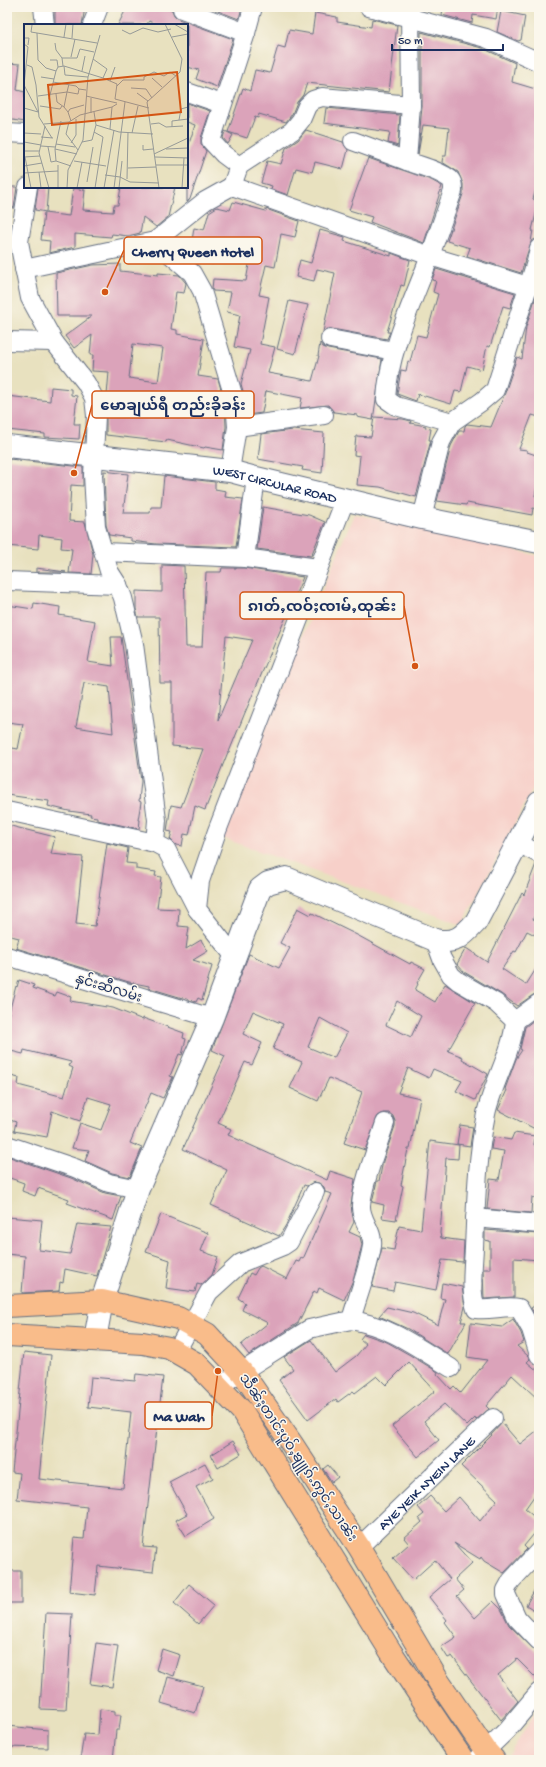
<svg xmlns="http://www.w3.org/2000/svg" width="546" height="1767" font-family="'Gochi Hand','Noto Sans Myanmar',sans-serif">
  <style>
    .built { fill: #f7d0c9 }
    .building { fill: #dba3ba; fill-rule: evenodd }
    .lines { fill: none; stroke-linecap: round; stroke-linejoin: round }
    .minor-casing { stroke: #636d80; stroke-width: 20 }
    .tertiary-casing { stroke: #636d80; stroke-width: 24 }
    .trunk-casing { stroke: #636d80; stroke-width: 24 }
    .minor { stroke: #fff; stroke-width: 18 }
    .tertiary { stroke: #fff; stroke-width: 22 }
    .trunk { stroke: #f9bc8a; stroke-width: 22 }
    .labels { text-anchor: middle; stroke-width: 3; stroke-linejoin: round; paint-order: stroke }
    .street-label { font-size: 14px; fill: #1b2f5e; stroke: #fbf7ec }
    .inset-road { fill: none; stroke: #969a98; stroke-width: 1 }
    .view { fill: #d45514; fill-opacity: 0.15; stroke: #d45514; stroke-width: 2 }
    .inset-edge { fill: none; stroke: #1b2f5e; stroke-width: 2 }
    .leader { fill: none; stroke: #d45514; stroke-width: 1.5 }
    .callout-dot { fill: #d45514; stroke: #fbf7ec; stroke-width: 1.5 }
    .callout { fill: #fbf7ec; stroke: #d45514; stroke-width: 1.5 }
    .callout-label { font-size: 15px; text-anchor: middle; font-weight: bold; fill: #1b2f5e }
  </style>
  <rect width="100%" height="100%" fill="#fbf7ec"/>
  <filter id="ink" filterUnits="userSpaceOnUse"><feTurbulence type="fractalNoise" baseFrequency=".025" numOctaves="2"/><feDisplacementMap in="SourceGraphic" scale="8" xChannelSelector="R" yChannelSelector="G"/><feConvolveMatrix kernelMatrix="1 2 1 2 8 2 1 2 1" color-interpolation-filters="sRGB"/></filter>
  <filter id="wash" filterUnits="userSpaceOnUse"><feTurbulence type="fractalNoise" baseFrequency=".012" numOctaves="4" result="noise"/><feDisplacementMap in="SourceGraphic" scale="16" xChannelSelector="R" yChannelSelector="G"/><feGaussianBlur stdDeviation="0.9" result="paint"/><feColorMatrix in="noise" values="0 0 0 0 0 0 0 0 0 0 0 0 0 0 0 0 0 1.4 0 .05"/><feComposite in="paint" operator="in"/></filter>
  <g filter="url(#wash)">
    <rect width="100%" height="100%" fill="#e8e1bf"/>
    <g class="built">
      <path d="M354,514L539,556V777L462,925L220,837Z"/>
      <path d="M539,1707V1760H511L509,1755Z"/>
    </g>
    <g id="blocks">
      <g class="building">
        <path d="M55,7H85L82,25H55Z"/>
        <path d="M127,7H166L172,10L174,15L178,19L233,39L217,87L196,79L199,70L187,67V25H157L149,21L146,25H118Z"/>
        <path d="M219,7H242L239,19L218,11Z"/>
        <path d="M443,7L462,9V7H498L496,19L473,15L472,23L442,15Z"/>
        <path d="M501,11L525,16L521,40L518,41L497,32Z"/>
        <path d="M315,13L337,17V22L371,27L372,19L397,25L389,92L307,83L303,95L297,102L292,114L286,122L259,114L258,118L255,117L247,138L228,132L243,88L250,91L255,70L270,73L278,46L285,48L289,30L312,34Z"/>
        <path d="M421,32L482,48L515,63L512,82L539,90V179L533,199L539,202L532,230H533L531,242L521,273L467,256L470,248L447,241L463,194V184L458,172L442,162L443,156H446L449,128L423,125L418,154L422,105V41H421Z"/>
        <path d="M7,63L20,64L17,90L25,92V122L7,119Z"/>
        <path d="M187,103L210,111L201,138V144L206,151L190,199L187,202V150L195,125L187,122Z"/>
        <path d="M326,108L400,115L398,146L388,143L390,132L324,123Z"/>
        <path d="M306,130L343,142L348,150L343,169L315,162L312,172L296,168L288,195L271,189L272,186L261,183L267,161L281,164L286,148L298,140Z"/>
        <path d="M225,131L233,135L228,144L223,138Z"/>
        <path d="M368,158L431,180L442,186L424,243L370,222L372,217L349,210Z"/>
        <path d="M7,187H17L14,208L7,207Z"/>
        <path d="M38,187H48L46,212L35,210Z"/>
        <path d="M121,187H175L168,217L156,227L143,217L140,233L128,236L112,234L111,237L75,234V247L49,253L50,241L41,240L44,213L69,216L73,188L85,190L83,210L113,212L114,205H118Z"/>
        <path d="M233,202L266,211V209L299,221L295,237L281,234L275,267L266,265L259,295L269,297L260,344L275,347L268,373L312,381L319,356H318L320,343L323,347L328,349L382,359L373,420L357,417V415L334,412L328,405L300,408L302,398L266,391L262,413L247,415L245,398L241,384L250,350L234,347L240,315L227,312L231,292L213,291L212,289L213,279L246,281L250,259L215,253L213,264L196,261L197,254L190,253L194,228L204,230L209,212L217,207L230,210Z"/>
        <path d="M320,230L345,237L344,241L391,256V253L410,260L404,286L401,285L387,332H390L387,339L332,329H327L323,332L335,273L317,269L314,281L296,277L300,260L311,263Z"/>
        <path d="M120,264V271L158,275V273L179,275L186,283L184,293L176,292L171,329L177,330V334L204,339L198,376L218,379L225,403L226,427L223,450L205,447L204,448L167,440L166,442L106,435V407L109,372L92,371L93,355H90L92,335L74,348L65,336L92,316H57L56,273L93,265ZM133,344L163,348L158,382L129,378Z"/>
        <path d="M436,269L515,293L510,308L503,306L490,347L487,346L482,370L467,366L461,392L455,391L451,404L418,394L416,401L397,394L401,370L406,371L408,361L410,362L417,335L426,337L438,294L433,292L436,281L432,280Z"/>
        <path d="M539,287V417L532,415L519,449L527,450V452L539,456V476L535,496L539,497V509L533,508L532,515L467,503L466,505L437,501L451,446L459,431H464L465,426L467,424L491,427L505,393L517,357L522,359L526,327Z"/>
        <path d="M289,301L308,305L295,354L277,349Z"/>
        <path d="M51,387L71,389V395L77,396L74,424H80L79,439L45,437V434L7,430V396L50,401Z"/>
        <path d="M374,417L403,419L411,421L410,423L426,426L425,428L431,429L429,440H431L416,497L380,487L357,485L360,456L354,455L356,436L371,437Z"/>
        <path d="M293,430L324,433L322,473L302,470L303,467L258,459L261,434Z"/>
        <path d="M9,459L83,467V486L71,485L69,521L85,522L93,554L91,574L69,573L72,549L61,548L62,538L39,535L38,549L7,546V475Z"/>
        <path d="M104,471L128,474L123,513H150L151,507H161L164,476L215,482V489L226,491L225,497L243,499L236,547L156,544L131,541V538L109,535L106,525Z"/>
        <path d="M263,507L309,515L325,522L311,556L257,549Z"/>
        <path d="M162,565L184,566L186,647H202L206,572H221L222,568H244L303,577L244,715L229,752H228L205,810L195,806L189,835L184,834L182,846L176,845L170,839L172,832L167,831L171,805L181,807L203,749L172,746V683H160L159,617H138L136,609V591L162,592ZM226,636L252,640L218,720Z"/>
        <path d="M36,568L66,572H36Z"/>
        <path d="M34,603L60,607L59,615L95,621L88,662L113,666L111,637H121L141,781L139,801L141,802L138,820H140L139,829L97,820V817L90,816L91,814L69,811L48,806L49,801L7,795V747L18,749L23,724L7,722V605L33,609ZM84,683L109,687L113,733L76,727Z"/>
        <path d="M7,825L55,837L51,854L83,857L76,924L95,926L107,843L128,848L126,863L136,864V869L156,872L155,876L161,877L157,908L179,909L178,926L189,927L186,949L201,940L208,951L193,960L212,966L202,1000L198,998L196,1002L149,988V986L129,982L16,948L19,938L7,935Z"/>
        <path d="M536,864H539V906L533,919L539,922V937L527,931L516,952L514,951L502,969L526,985L539,964V993L533,995L517,1006L501,994L464,972L457,964L466,948L487,962L522,893L524,895Z"/>
        <path d="M298,908L311,915L312,913L357,935L410,964L411,962L425,969L417,983L418,984L415,990L435,1002L445,984L475,1003L448,1051L463,1057L462,1059L488,1074L475,1100L456,1091L462,1081L433,1069L429,1078L408,1068L398,1093L420,1098L410,1149H408L401,1185L403,1186L396,1220L382,1218L384,1205L372,1202L377,1181H379L383,1161L395,1126V1121L393,1116L389,1113H383L378,1116L365,1150L344,1143L362,1092L329,1078L318,1101L290,1088L302,1062L273,1049L283,1024L253,1011L243,1034L262,1043L252,1065L245,1062L218,1123L231,1129L228,1135L327,1180L330,1171L355,1179L351,1205L354,1222L349,1232L360,1237L362,1245L353,1280L344,1300L319,1288L317,1293L314,1291L298,1323L249,1355L241,1345L268,1323L242,1310L245,1303L238,1298L250,1273L254,1275L258,1268L261,1266L287,1279L296,1261L299,1262L301,1258L303,1259L332,1194L325,1192L324,1187L319,1183L314,1182L307,1186L304,1185L286,1225L279,1236L211,1205L227,1170L183,1149L225,1056L212,1050L249,954L279,968L290,948L280,943ZM397,1001L421,1016L411,1037L386,1025ZM320,1018L347,1033L334,1058L308,1047Z"/>
        <path d="M19,980L34,985L33,988L55,996L57,992L71,997L70,1001L113,1008L143,1020V1018L184,1033L183,1038L186,1039L182,1055L179,1054L170,1076L173,1077L163,1098L151,1093L130,1143L142,1148L130,1177L112,1173L85,1161L89,1150L72,1148L80,1123L101,1130L111,1104L88,1097L80,1121L52,1111L47,1137L14,1131L16,1122L7,1119V1075L19,1078L18,1085L64,1097L73,1068L69,1066L71,1062L24,1050L23,1054L7,1050V1020L16,986L17,987Z"/>
        <path d="M539,1016V1131L498,1110L507,1090L505,1089L516,1059L522,1050L520,1049L525,1027Z"/>
        <path d="M460,1125L473,1127L470,1146L457,1144Z"/>
        <path d="M514,1133L535,1136L534,1145L539,1146V1199L532,1197L531,1213L487,1209L490,1179L499,1180L504,1151L491,1149L493,1137L511,1140Z"/>
        <path d="M430,1141L459,1145L458,1159L446,1158L440,1233L441,1238L464,1241L463,1262L442,1260L436,1290L395,1282L393,1291L372,1287L382,1248L394,1250L399,1226L421,1230Z"/>
        <path d="M7,1156L71,1178L105,1193L121,1196L113,1220L67,1203L69,1199L38,1188L35,1196L22,1191L24,1183L7,1177Z"/>
        <path d="M161,1214L208,1233L201,1251L218,1257L212,1275L201,1285L197,1284L195,1292L166,1288L170,1260L146,1252Z"/>
        <path d="M7,1217L42,1220L39,1250L70,1254L77,1224L111,1227L97,1276L65,1269L63,1283L60,1282L59,1291L22,1293L25,1256L7,1254Z"/>
        <path d="M485,1230L539,1234V1260L514,1258V1297L484,1299L483,1269H490V1241L485,1240Z"/>
        <path d="M442,1283L462,1287L465,1307L461,1322H466L448,1354L408,1329L379,1316L387,1307L413,1313L438,1325L445,1299L440,1298Z"/>
        <path d="M539,1303V1322L531,1308Z"/>
        <path d="M513,1319L521,1333L524,1342L517,1346L528,1356L530,1359L527,1362L539,1372V1400L512,1375L486,1406L489,1409L476,1420L475,1418L467,1426L444,1404L424,1421L439,1440L418,1457L392,1426L435,1391L409,1362L386,1385L377,1376L355,1393L353,1391L338,1402L336,1399L308,1420L279,1380L293,1369L284,1357L311,1340L335,1372L356,1356L366,1344L360,1339L364,1334L387,1342L410,1355L438,1372L437,1374L451,1389L454,1386L461,1393L487,1360L467,1357L471,1323L502,1327Z"/>
        <path d="M24,1352L51,1355L39,1479L123,1488L131,1412L88,1407L91,1377L135,1381L136,1374L163,1377L143,1547L156,1548L153,1572L98,1566L95,1595L69,1592L74,1538L84,1539L87,1507L17,1499L20,1473L12,1472Z"/>
        <path d="M502,1423L520,1444L539,1429V1489L525,1509L539,1521V1528L524,1546L527,1549L504,1573L484,1561L481,1557L480,1559L454,1543L472,1563L455,1579L464,1590L457,1596L475,1618L493,1601L501,1609L509,1625L539,1654V1681L517,1659L498,1675L518,1701L501,1720L452,1656L448,1658L441,1647L456,1637L445,1622L447,1620L429,1597L450,1579L435,1560L413,1580L393,1558L409,1544L404,1538L422,1522L419,1518L424,1514L418,1507L430,1496L444,1511L459,1497L480,1521L497,1500L461,1466L492,1435H491Z"/>
        <path d="M233,1441L241,1454L218,1468L211,1455Z"/>
        <path d="M205,1463L213,1478L196,1487L214,1519L186,1536L176,1520L187,1514L169,1482Z"/>
        <path d="M328,1465L338,1477L332,1482L323,1469Z"/>
        <rect x="7" y="1571" width="14" height="32"/>
        <path d="M539,1582V1613L526,1605Z"/>
        <path d="M189,1584L214,1605L198,1624L174,1603Z"/>
        <path d="M46,1613L72,1614L66,1710L40,1709Z"/>
        <path d="M96,1643L118,1646L112,1687L90,1684Z"/>
        <path d="M162,1649L180,1655L174,1676L156,1670Z"/>
        <path d="M168,1677L203,1686L195,1713L161,1703Z"/>
        <path d="M100,1709L115,1711V1715H121L119,1730H116L113,1760H80L84,1734L98,1735Z"/>
        <path d="M7,1726L48,1730V1748L7,1747Z"/>
      </g>
    </g>
  </g>
  <g filter="url(#ink)">
    <use href="#blocks" fill-opacity="0" stroke="#636d80" stroke-width="1"/>
    <g class="lines">
      <g class="minor-casing">
        <g id="minor">
          <path d="M43,7L45,25"/>
          <path d="M369,7L486,38L539,62"/>
          <path d="M410,7L411,105L407,161C420,166 439,170 450,179C453,182 453,186 453,191L430,256L528,286"/>
          <path d="M182,9L246,33"/>
          <path d="M92,25L99,7"/>
          <path d="M187,92L222,104"/>
          <path d="M7,133L25,134"/>
          <path d="M353,141L407,161"/>
          <path d="M239,166L223,154L211,141L246,33L253,7"/>
          <path d="M232,186L239,166L292,131L301,120L307,106L313,100L322,97L411,105"/>
          <path d="M28,187L19,242L30,298L54,342L86,383L94,398L96,416L93,475L96,527L109,571L118,585L123,598L134,644L157,820L155,843L166,849L197,909"/>
          <path d="M155,241L205,201L232,186L430,256C413,302 389,349 386,399L396,406L452,422L441,442L422,518"/>
          <path d="M24,269L155,241L192,273L202,291L235,401L237,427L230,471"/>
          <path d="M330,339L394,351"/>
          <path d="M7,341L54,342"/>
          <path d="M452,422L481,402L495,390L536,262L539,248"/>
          <path d="M237,427L324,415"/>
          <path d="M104,552L245,558L318,568"/>
          <path d="M245,558L256,478"/>
          <path d="M7,581L118,585"/>
          <path d="M7,811L155,843"/>
          <path d="M518,843L539,854"/>
          <path d="M435,940L442,959L451,975L458,981L496,1003L515,1021C512,1053 493,1082 486,1114C477,1158 476,1203 474,1248C473,1267 470,1291 476,1309C491,1311 505,1305 519,1308L531,1329L539,1355"/>
          <path d="M7,956L212,1018"/>
          <path d="M234,956L197,909L200,881L217,831L345,500"/>
          <path d="M515,1021L539,1003"/>
          <path d="M7,1145L75,1168L109,1183L138,1189"/>
          <path d="M475,1218L539,1224"/>
          <path d="M351,1320C390,1326 418,1348 451,1368"/>
          <path d="M176,1352L209,1292L241,1263L283,1246L289,1242L315,1192"/>
          <path d="M219,1386L309,1329L351,1320C358,1295 368,1271 372,1246C374,1231 360,1220 361,1205C363,1181 378,1146 385,1123"/>
          <path id="s1" d="M359,1547L493,1418"/>
          <path d="M539,1551L511,1581L506,1590V1594L517,1618L539,1641"/>
          <path d="M476,1760L507,1730L539,1692"/>
        </g>
      </g>
      <g class="tertiary-casing">
        <g id="tertiary">
          <path id="s2" d="M7,446L230,471L256,478L422,518L539,542"/>
          <path d="M95,1339L102,1301L138,1189L212,1018L260,889L268,883L286,878L435,940C456,944 462,937 476,922L539,802"/>
        </g>
      </g>
      <g class="trunk-casing">
        <g id="trunk">
          <path d="M7,1306L102,1301L178,1318L207,1334L242,1372L292,1444L359,1547L439,1682L486,1751L494,1760"/>
          <path d="M7,1335L143,1343L169,1348L197,1364L242,1411L391,1652L463,1760"/>
        </g>
      </g>
      <use href="#minor" class="minor"/>
      <use href="#tertiary" class="tertiary"/>
      <use href="#trunk" class="trunk"/>
    </g>
  </g>
  <g class="labels">
    <g class="street-label">
      <text dy="5" stroke="none"><textPath href="#s2" startOffset="271">WEST CIRCULAR ROAD</textPath></text>
      <text transform="translate(109 987) rotate(17)" y="5">နှင်းဆီလမ်း</text>
      <text transform="translate(299 1457) rotate(56)" y="5">သဵႅၼ်ႈတၢင်းပူဝ်ႇၶျူၵ်ႉဢွင်ႇသၢၼ်း</text>
      <text dy="5" stroke="none"><textPath href="#s1" startOffset="93">AYE YEIK NYEIN LANE</textPath></text>
    </g>
  </g>
  <g transform="translate(24 24)">
    <rect width="164" height="164" fill="#e8e1bf"/>
    <path class="inset-road" d="M150,0L164,8M8,1L7,8L73,19M98,6L106,10L119,4L134,8L147,5M13,9L14,36L22,44L32,47L34,43L40,42L79,54L93,60L91,75L125,84M40,13L42,0M148,13L164,10M0,14H5L4,21M48,14L49,0M31,19L32,26L38,34M0,20L4,23L0,61L14,88M47,33L51,15M69,35L83,45L79,54M26,36H33L34,43M3,41L8,43L12,61L15,93L28,114M39,42L38,34H53L56,25L70,28M40,42L41,51L64,53M58,47L61,32M17,53L30,55M128,54L138,63M86,57L91,43M29,58L52,62L55,65M93,62L99,56H120V53L130,48L140,52L146,48L152,52M107,64L122,65L128,74M113,69L124,77M32,70L33,78L40,83M14,72L43,68L45,60M62,72L93,79M67,74V89M25,75L32,47M16,82L36,85L38,82M0,84L14,88M44,88L40,83L43,68L54,70L55,65L62,66M155,96L157,85L164,83M47,97L44,88L46,85L60,81M45,98L42,110L54,126M20,100L45,98L56,91L88,83L93,80M127,100L135,99L142,103L159,102M72,101L95,108L129,110M21,102L15,129L25,164M148,103V97L164,95M86,105L88,83M70,108L79,113L71,164M0,109L17,110M108,109L114,82M17,113L29,114M0,118L17,121M58,118L68,116L72,101L70,88M47,119L52,111V95M32,120L51,123M119,121V126L129,125M17,122L31,123M24,123L27,138L32,137L47,142M31,125L53,130M142,125L164,124M0,127H15M130,130L164,114M0,133L16,132M1,133L7,164M131,133L164,134M32,137L31,125L37,97M50,137L82,142M34,141V164M132,141H164M0,142L18,139M104,144L132,143M15,148L17,164M0,149L34,147M81,151L96,153L106,158L135,159M103,155L104,108M63,158L69,123M43,164L44,146L59,116L64,53L76,11M53,164L58,138M80,164L90,106M90,164L101,78M95,164L98,137M135,164L123,78L156,48L158,35L141,0M158,164L160,134"/>
    <path class="view" d="M153,48L157,88L28,101L24,61Z"/>
    <rect width="164" height="164" class="inset-edge"/>
  </g>
  <path class="leader" d="M105 292L124 250M74 473L92 405M415 666L404 606M218 1371L212 1416"/>
  <g class="callout-dot">
    <circle cx="105" cy="292" r="4"/>
    <circle cx="74" cy="473" r="4"/>
    <circle cx="415" cy="666" r="4"/>
    <circle cx="218" cy="1371" r="4"/>
  </g>
  <g class="callout">
    <rect x="124" y="237" width="138" height="27" rx="4"/>
    <rect x="92" y="391" width="162" height="27" rx="4"/>
    <rect x="240" y="592" width="164" height="27" rx="4"/>
    <rect x="145" y="1402" width="67" height="27" rx="4"/>
  </g>
  <g class="callout-label">
    <text x="193" y="256">Cherry Queen Hotel</text>
    <text x="173" y="410">မောချယ်ရီ တည်းခိုခန်း</text>
    <text x="322" y="611">ၵၢတ်ႇၸဝ်ႈၸၢမ်ႇထုၼ်း</text>
    <text x="179" y="1421">Ma Wah</text>
  </g>
  <rect width="546" height="1767" fill="none" stroke="#fbf7ec" stroke-width="24"/>
  <path d="M392 44v6h111v-6" fill="none" stroke="#1b2f5e" stroke-width="2"/>
  <text x="398" y="44" font-size="12" fill="#1b2f5e" stroke="#fbf7ec" stroke-width="3" paint-order="stroke">50 m</text>
</svg>
